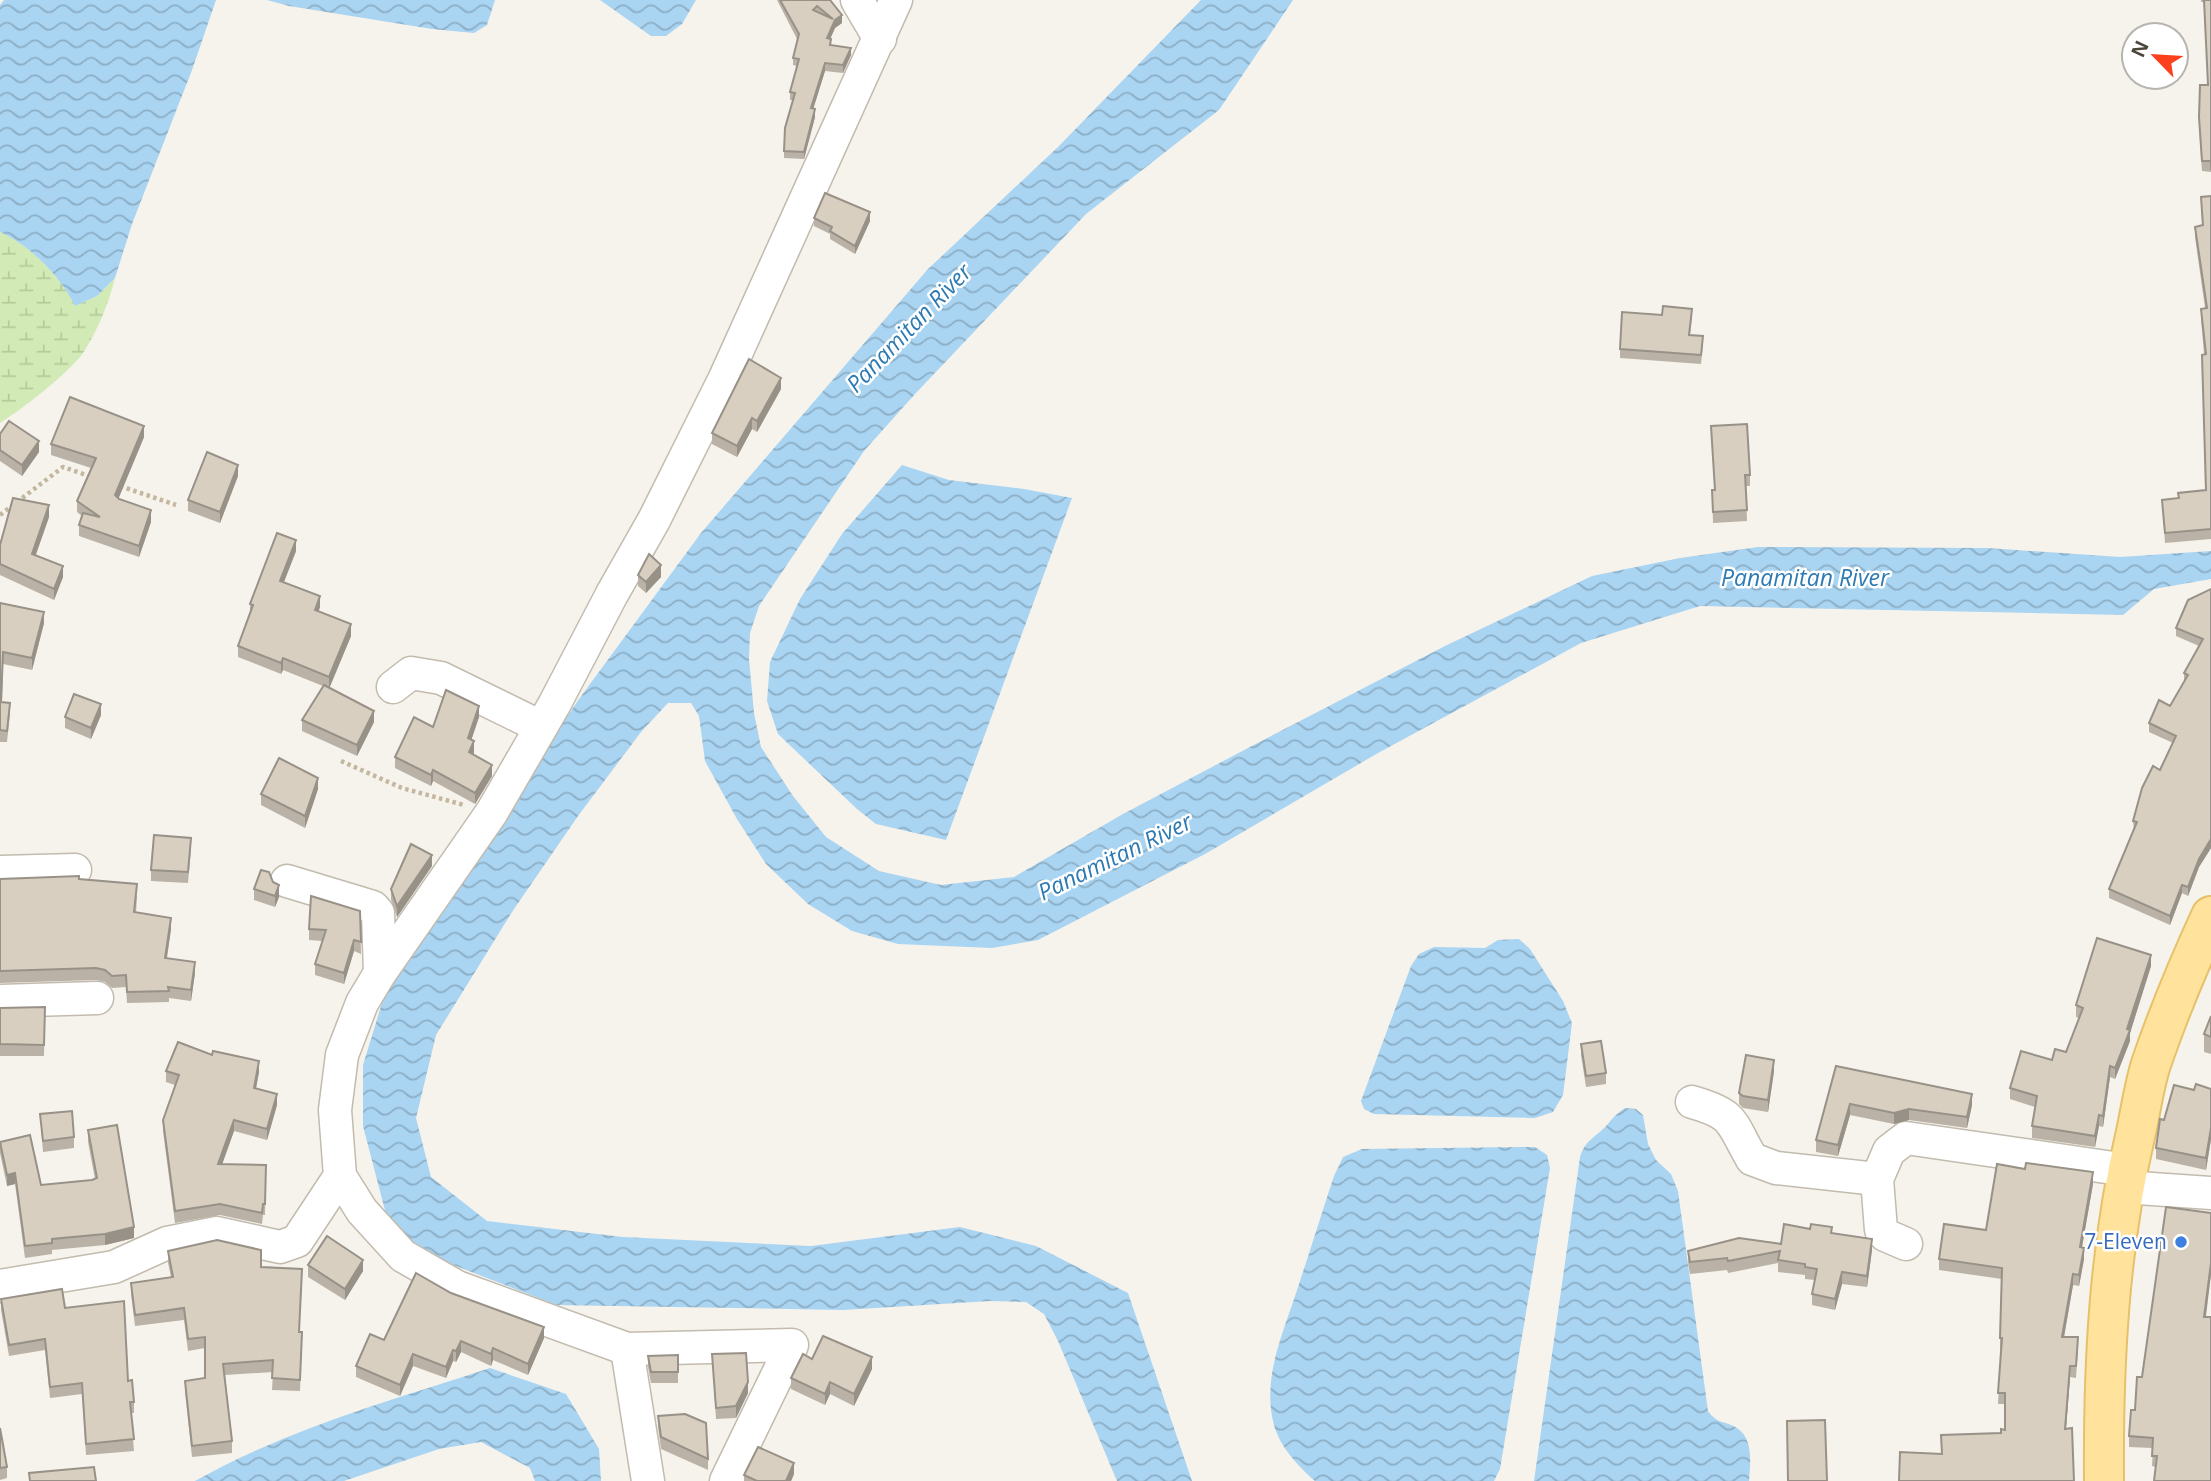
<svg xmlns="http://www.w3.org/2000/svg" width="2211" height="1481" font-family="'Open Sans',sans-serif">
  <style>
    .wetland { fill: url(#wetland-marsh) }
    .water { fill: url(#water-waves) }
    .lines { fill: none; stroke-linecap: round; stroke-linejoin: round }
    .minor-casing { stroke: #c2bbae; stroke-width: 35 }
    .major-casing { stroke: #e6c16a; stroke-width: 42 }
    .path { stroke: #c4b79f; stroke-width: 4.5; stroke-dasharray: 3.5 3.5; stroke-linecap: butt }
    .minor { stroke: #fff; stroke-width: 32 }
    .major { stroke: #ffe39c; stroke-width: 38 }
    .wall { fill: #bab2a6 }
    .shaded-wall { fill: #979187 }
    .building { fill: #d8cfc1; stroke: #979187; stroke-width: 2; fill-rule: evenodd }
    .shop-dot { fill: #3f7fe0; stroke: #fff; stroke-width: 2.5 }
    .labels { text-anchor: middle; stroke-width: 5; stroke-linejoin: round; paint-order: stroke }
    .shop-label { font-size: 21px; fill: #366cbe; stroke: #fff; text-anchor: end }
    .water-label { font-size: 23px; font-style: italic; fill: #2e7ab2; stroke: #fff }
  </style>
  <defs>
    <pattern id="wetland-marsh" width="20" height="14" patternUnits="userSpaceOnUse" patternTransform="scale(1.75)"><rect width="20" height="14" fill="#d2eab5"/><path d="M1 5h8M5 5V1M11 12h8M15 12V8" fill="none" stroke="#b6ca9c"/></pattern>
    <pattern id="water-waves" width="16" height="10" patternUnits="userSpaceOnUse" patternTransform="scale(1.75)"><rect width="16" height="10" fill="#a9d4f2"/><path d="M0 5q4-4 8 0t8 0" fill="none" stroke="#8caec5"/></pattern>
  </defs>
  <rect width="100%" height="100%" fill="#f6f3ec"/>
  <path class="wetland" d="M0,232C31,246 60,276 75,306L97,296L115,278C108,305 98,330 83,353C69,373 21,410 0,423Z"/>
  <g class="water">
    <path d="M4,0H216L192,70L132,224L115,278L97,296L75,306C60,276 31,246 0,232V5Z"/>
    <path d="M267,0H495L487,25L474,33L432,29L289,6Z"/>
    <path d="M600,0H696L682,24L666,36H651Z"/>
    <path d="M1201,0H1293L1219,110L1086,214L915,394L864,451L759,606L750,633L749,659L754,713L761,747L793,796L826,837L879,871L941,885L1014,877L1123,814L1248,748L1445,646L1592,576L1680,558L1758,547L1987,548L2120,557L2211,551V579L2154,589L2123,615L1700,606L1581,643L1378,753L1205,854L1038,940L992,948L898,944L852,931L808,904L766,864L737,819L705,761L699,716L691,703H668L641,732L578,816L512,912L436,1035L416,1118L431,1177L487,1221L623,1237L811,1246L960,1227L1036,1246L1128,1293L1192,1481H1117L1058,1341L1044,1314L1026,1302L990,1301L843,1310L556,1305L415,1250L387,1218L363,1126V1065L390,977L579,699L701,533L928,269L1058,147Z"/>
    <path d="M902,465L949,480L1024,489L1072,498L946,840L876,824L857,809L778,734L767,701L770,662L800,599L842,534Z"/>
    <path d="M1519,939L1530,949L1563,1001L1572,1023L1563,1095L1553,1112L1535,1118L1374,1114L1364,1109L1361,1101L1411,966L1419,954L1434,947L1485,948L1498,940Z"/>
    <path d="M1625,1108L1636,1109L1643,1115L1648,1144L1656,1160L1671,1174L1678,1191L1708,1411C1718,1425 1724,1420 1737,1428C1754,1439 1750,1464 1749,1481H1534L1580,1157C1585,1140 1596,1137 1607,1125C1613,1118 1617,1113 1625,1108Z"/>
    <path d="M1520,1147H1535L1547,1155L1550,1168L1500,1469L1494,1481H1315C1298,1466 1280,1447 1274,1425C1261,1377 1285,1329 1299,1284C1311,1248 1322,1212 1334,1176L1343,1157L1362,1149Z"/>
    <path d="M490,1368L566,1394L599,1449L601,1481H535L530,1468L481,1442L439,1449L344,1481H195C287,1429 390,1401 490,1368Z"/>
  </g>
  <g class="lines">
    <g class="minor-casing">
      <g id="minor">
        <path d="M857,0L880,39"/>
        <path d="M393,687L411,673L441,678L541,727"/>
        <path d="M0,872L75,870"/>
        <path d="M287,881L373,907L378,913L380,973"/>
        <path d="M0,1001L97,998"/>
        <path d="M1692,1102C1737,1115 1730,1122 1752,1159L1776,1168L1877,1179"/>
        <path d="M2123,1187L2211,1193"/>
        <path d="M1906,1244L1885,1235L1881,1230L1877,1179L1889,1151L1906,1138L2127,1170"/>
        <path d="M0,1286L114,1267L167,1243L217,1233L280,1247L297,1241L340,1176"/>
        <path d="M627,1349L648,1481"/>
        <path d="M726,1481L792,1345L627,1349L457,1287L403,1256L362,1211L340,1176L335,1110L342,1055L362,1003L380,973L492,812L554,705L612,594L654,520L724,380L896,0"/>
      </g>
    </g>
    <g class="major-casing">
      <path id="major" d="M2104,1481C2103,1363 2109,1247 2136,1132C2141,1109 2144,1086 2151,1064C2168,1014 2189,964 2211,916"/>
    </g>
    <g class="path">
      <path d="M120,486L176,505"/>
      <path d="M0,515L63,467L92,477"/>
      <path d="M341,761L402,788L464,805"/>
    </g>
    <use href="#minor" class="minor"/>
    <use href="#major" class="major"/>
  </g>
  <g class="wall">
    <path d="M777,0H830L842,23L835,28L830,39L831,45L851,55L843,73L825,71L813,109L815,117L804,159L784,158V151L793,100H790V92L797,66L793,65V58L797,39Z"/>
    <path d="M2201,0H2211V172L2202,171L2199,127L2200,85H2208L2204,2H2201Z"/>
    <path d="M2211,196V539L2165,543L2162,500L2178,498L2205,490L2204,354L2201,319V309L2205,308L2195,237V227L2202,226L2201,197Z"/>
    <path d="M814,218L870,221L855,254L830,239V234L814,226Z"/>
    <path d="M1662,315L1692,318L1690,335L1703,344L1701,364L1620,358V349Z"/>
    <path d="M781,389L757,432L752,429L737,457L712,444V433Z"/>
    <path d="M1711,426L1750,475V486H1746L1747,521L1713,523L1712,490H1715Z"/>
    <path d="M0,434L39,452L22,476L0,461Z"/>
    <path d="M144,437L118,499L151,522L139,557L79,536V525L82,516L77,512V501L91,468L51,455V444Z"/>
    <path d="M238,476L220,523L188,511V500Z"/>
    <path d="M49,517L35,556L63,577L54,600L0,575V545Z"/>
    <path d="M296,551L284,582L320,607L318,611L351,636L329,688L374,722L357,756L302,731V720L323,686L283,670L281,674L238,657V646L250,613V604Z"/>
    <path d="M638,575L661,577L646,593L638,586Z"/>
    <path d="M2211,589V848L2199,867L2188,896L2182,893L2170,925L2109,898V889L2134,830L2133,821L2173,743L2149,732V723L2170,706L2184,682V673L2199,646L2176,636V628Z"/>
    <path d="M0,603L44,623L32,670L3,664L2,702L10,714L7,742H0Z"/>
    <path d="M101,715L91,739L65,728V717Z"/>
    <path d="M479,717L471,740L473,754L492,776L475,804L433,781L431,786L395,768V757L433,727Z"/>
    <path d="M318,789L305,828L261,805V794Z"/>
    <path d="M191,849L188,883L151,881V870Z"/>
    <path d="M432,866L397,917L391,900V889Z"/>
    <path d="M0,879H79L137,896L136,913L171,929L167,958L195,973L191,1001L169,998V1002L127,1003L126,987L112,988L105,982L96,980L0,983Z"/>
    <path d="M273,882L279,897L275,907L254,900V889Z"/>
    <path d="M360,911L361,954L354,951L344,984L315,975V964L322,941L309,940V929Z"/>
    <path d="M2151,966L2130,1033V1041L2115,1079L2110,1077L2103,1127L2099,1126L2095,1147L2032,1138V1126L2035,1107L2010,1099V1088L2052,1060L2066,1052L2079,1018L2076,1017V1005Z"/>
    <path d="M45,1007L44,1056H0V1008Z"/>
    <path d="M2211,1016V1054L2204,1052V1034Z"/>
    <path d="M1581,1044L1606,1073V1084L1586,1087L1581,1055Z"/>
    <path d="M1836,1066L1972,1105L1967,1128L1909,1120L1894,1124L1850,1115L1838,1156L1816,1152V1140Z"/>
    <path d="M166,1071L259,1072L256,1088L277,1105L267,1140L234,1131L222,1164L266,1165L265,1215H263L262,1224L220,1215L175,1223L163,1131V1120L175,1085L166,1082Z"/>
    <path d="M1774,1071L1768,1112L1743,1108L1739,1104V1093Z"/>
    <path d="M2211,1089V1139L2206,1170L2156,1159V1148L2164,1120L2194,1090Z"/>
    <path d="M40,1114L74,1137V1148L43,1152Z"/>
    <path d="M88,1130L134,1238L105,1245L52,1250V1254L25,1258L15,1184L7,1186L0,1153V1142L41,1185L92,1180L95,1179L88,1142Z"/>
    <path d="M2093,1184L2082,1247L2084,1259L2079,1286L2073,1285L2064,1337L2078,1349L2076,1378L2070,1377L2066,1429L1942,1454L2001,1433L2005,1430V1404H1998L2001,1349H2000V1338L2002,1279L1939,1270V1259L1986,1230Z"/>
    <path d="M2211,1213V1274L2206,1317L2156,1467L2152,1466L2153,1448L2129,1447V1436L2135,1410Z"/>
    <path d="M1832,1234L1872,1250L1867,1287L1842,1284L1835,1310L1812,1305V1294L1815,1280L1805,1279V1275L1778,1272V1263L1728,1273L1727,1270L1690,1274L1688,1263V1251L1781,1244Z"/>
    <path d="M168,1251L261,1267L302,1280L299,1332H302L300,1391L272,1390L273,1372L225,1375L232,1441V1453L192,1457L185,1392V1381L205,1378V1348L188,1351L184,1320L135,1326L131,1294V1283L171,1277L168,1263Z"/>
    <path d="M308,1265L363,1271L345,1300L308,1277Z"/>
    <path d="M451,1293L544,1338L528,1375L493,1360L491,1366L461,1352L456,1362L453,1361L446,1378L413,1366L400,1396L356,1377V1366L384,1340Z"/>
    <path d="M1,1299L65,1308L128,1381L134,1402V1413H131L134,1451L86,1455L82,1394L50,1398L45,1350L9,1356L1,1310Z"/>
    <path d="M712,1354L748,1393L736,1418L716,1419Z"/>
    <path d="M678,1355V1383H651L648,1367V1356Z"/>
    <path d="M812,1359L872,1369L854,1406L830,1394L825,1405L791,1389V1378Z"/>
    <path d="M658,1416L708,1459V1470L661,1449L658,1427Z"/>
    <path d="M0,1428L7,1467V1478L0,1480Z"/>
    <path d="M794,1474L791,1481H744V1475Z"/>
  </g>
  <g class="shaded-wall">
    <path d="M842,15V23L835,28L827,46V38L835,20Z"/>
    <path d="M851,48V55L843,73V65Z"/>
    <path d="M825,63V71L811,116V108Z"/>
    <path d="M815,109V117L804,159V152Z"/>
    <path d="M870,212V221L855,254V246Z"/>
    <path d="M781,378V389L757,432V421Z"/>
    <path d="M752,418V429L737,457V446Z"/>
    <path d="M144,426V437L115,507V495Z"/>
    <path d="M39,441V452L22,476V465Z"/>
    <path d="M238,465V476L220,523V512Z"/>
    <path d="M49,505V517L32,566V554Z"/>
    <path d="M151,510V522L139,557V546Z"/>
    <path d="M296,540V551L280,592V581Z"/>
    <path d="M661,565V577L646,593V582Z"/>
    <path d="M63,566V577L54,600V589Z"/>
    <path d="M320,596V607L315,621V610Z"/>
    <path d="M44,612V623L32,670V658Z"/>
    <path d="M351,624V636L329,689V677Z"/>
    <path d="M283,658V670L281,674V663Z"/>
    <path d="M101,704V715L91,739V728Z"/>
    <path d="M479,706V717L468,750V738Z"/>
    <path d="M374,711V722L357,756V745Z"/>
    <path d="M474,741V753L469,763V752Z"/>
    <path d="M492,765V776L475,804V793Z"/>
    <path d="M433,770V781L431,786V775Z"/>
    <path d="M318,778V789L305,828V816Z"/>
    <path d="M2211,839V848L2199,867L2188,896V887L2199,859Z"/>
    <path d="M432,855V866L397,917V906Z"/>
    <path d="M279,885V897L275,907V896Z"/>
    <path d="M2182,885V893L2170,925V916Z"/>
    <path d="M171,918V929L165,969V958Z"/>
    <path d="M354,940V951L344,984V973Z"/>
    <path d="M2151,955V966L2130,1033V1041L2115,1079V1068Z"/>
    <path d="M195,962V973L191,1001V990Z"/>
    <path d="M1774,1060V1071L1768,1112V1100Z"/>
    <path d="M259,1061V1072L254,1099V1088Z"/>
    <path d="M2110,1066V1077L2103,1127V1116Z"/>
    <path d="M277,1094V1105L267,1140V1129Z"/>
    <path d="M1972,1094V1105L1967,1128V1117Z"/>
    <path d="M1850,1104V1115L1838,1156V1145Z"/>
    <path d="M1909,1109V1120L1894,1124V1113Z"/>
    <path d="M2099,1115V1126L2095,1147V1136Z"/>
    <path d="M234,1120V1131L218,1176V1164Z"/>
    <path d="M2211,1128V1139L2206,1170V1158Z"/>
    <path d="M2093,1172V1184L2080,1258V1247Z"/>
    <path d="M15,1173V1184L7,1186V1175Z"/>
    <path d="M134,1227V1238L105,1245V1234Z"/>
    <path d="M1872,1239V1250L1867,1287V1276Z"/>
    <path d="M2084,1248V1259L2079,1286V1275Z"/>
    <path d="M363,1260V1271L345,1300V1289Z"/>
    <path d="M2211,1263V1274L2204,1328V1317Z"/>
    <path d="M1842,1272V1284L1835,1310V1299Z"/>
    <path d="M2073,1274V1285L2062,1348V1337Z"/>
    <path d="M544,1327V1338L528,1375V1364Z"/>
    <path d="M461,1341V1352L456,1362V1351Z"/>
    <path d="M493,1348V1360L491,1366V1354Z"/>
    <path d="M453,1350V1361L446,1378V1367Z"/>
    <path d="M413,1354V1366L400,1396V1385Z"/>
    <path d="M872,1357V1369L854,1406V1394Z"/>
    <path d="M2070,1366V1377L2065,1440V1429Z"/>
    <path d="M748,1382V1393L736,1418V1406Z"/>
    <path d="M830,1382V1394L825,1405V1394Z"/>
    <path d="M794,1463V1474L791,1481H786Z"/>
  </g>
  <g class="building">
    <path d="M780,0H830L842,15L835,20L827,38L831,39L830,45L851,48L843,65L825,63L811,108L815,109L804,152L784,151L785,128L795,93L790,92L799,59L793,58L799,34ZM817,6L833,19L813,10Z"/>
    <path d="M2204,0H2211V170V161H2202L2199,117L2200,85H2208Z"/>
    <path d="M825,193L870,212L855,246L830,231L832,227L814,218Z"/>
    <path d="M2211,196V529L2165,533L2162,500L2179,498L2178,493L2206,490L2202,355L2206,354L2201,309L2207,308L2195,227L2203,225L2201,197Z"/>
    <path d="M1663,306L1692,309L1689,335L1703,336L1701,355L1620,349L1622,312L1662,315Z"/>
    <path d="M749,359L781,378L757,421L752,418L737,446L712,433Z"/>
    <path d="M70,397L144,426L115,495L119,499L151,510L139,546L79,525L83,513L100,517L77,501L96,458L51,444Z"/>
    <path d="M9,421L39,441L22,465L0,450V434Z"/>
    <path d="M1747,424L1750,475H1745L1747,510L1713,512L1712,490H1715L1711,426Z"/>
    <path d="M207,452L238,465L220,512L188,500Z"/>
    <path d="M13,498L49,505L32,554L63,566L54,589L0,564V545Z"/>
    <path d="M277,533L296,540L280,581L320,596L315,610L351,624L329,677L283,658L281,663L238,646L253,605L250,604Z"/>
    <path d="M649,554L661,565L646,582L638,575Z"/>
    <path d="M2211,589V839L2199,859L2188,887L2182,885L2170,916L2109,889L2137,822L2133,821L2142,788L2153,766L2160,770L2176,736L2149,723L2159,700L2170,706L2188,675L2184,673L2203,639L2176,628L2188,600Z"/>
    <path d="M0,603L44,612L32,658L3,652L1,702L10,703L7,731L0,730Z"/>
    <path d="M324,685L374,711L357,745L302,720Z"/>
    <path d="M446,690L479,706L468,738L474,741L469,752L492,765L475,793L433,770L431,775L395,757L414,717L433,727Z"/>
    <path d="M74,694L101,704L91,728L65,717Z"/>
    <path d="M279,758L318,778L305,816L261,794Z"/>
    <path d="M154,835L191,838L188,872L151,870Z"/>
    <path d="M411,844L432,855L397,906L391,889Z"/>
    <path d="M261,870L269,872L273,882L279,885L275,896L254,889Z"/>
    <path d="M79,876V879L137,884L134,912L171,918L165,958L195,962L191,990L168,987L169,991L127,992L126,975L112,976L105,970L96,968L0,971V879Z"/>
    <path d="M311,896L360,911L361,942L354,940L344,973L315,964L326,930L309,929Z"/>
    <path d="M2097,938L2151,955L2127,1029L2130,1030L2115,1068L2110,1066L2103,1116L2099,1115L2095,1136L2032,1126L2037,1096L2010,1088L2021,1051L2052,1060L2055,1049L2066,1052L2083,1008L2076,1005Z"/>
    <path d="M45,1007L44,1045L0,1044V1008Z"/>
    <path d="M2211,1016V1037L2204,1034Z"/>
    <path d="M1601,1041L1606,1073L1586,1076L1581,1044Z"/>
    <path d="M178,1042L212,1055L213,1051L259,1061L254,1088L277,1094L267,1129L234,1120L218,1164L266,1165L265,1204H263L262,1213L220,1204L175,1211L163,1120L179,1075L166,1071Z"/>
    <path d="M1746,1055L1774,1060L1768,1100L1743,1096L1739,1093Z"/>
    <path d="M1836,1066L1972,1094L1967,1117L1909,1109L1894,1113L1850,1104L1838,1145L1816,1140Z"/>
    <path d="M2196,1084L2211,1089V1128L2206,1158L2156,1148L2160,1119L2164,1120L2174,1085L2194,1090Z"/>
    <path d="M72,1111L74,1137L43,1141L40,1114Z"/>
    <path d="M117,1125L134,1227L105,1234L52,1239V1243L25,1246L15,1173L7,1175L0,1142L30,1135L41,1185L92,1180L97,1178L88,1130Z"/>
    <path d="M2026,1163L2093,1172L2080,1247L2084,1248L2079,1275L2073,1274L2062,1337H2078L2076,1366H2070L2065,1429L2072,1428L2074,1481H1899L1900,1452L1942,1454L1941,1435L2001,1433V1429L2005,1430V1393H1998L2002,1338H2000L2002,1268L1939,1259L1944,1224L1986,1230L1997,1164L2025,1169Z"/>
    <path d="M2166,1207L2211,1213V1263L2204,1317H2211V1481H2154L2157,1456H2152L2153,1438L2129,1436L2131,1410H2135L2137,1377H2142Z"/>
    <path d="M1784,1224L1810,1229L1811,1224L1832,1227L1831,1233L1872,1239L1867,1276L1842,1272L1835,1299L1812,1294L1817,1269L1805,1267V1264L1778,1260L1780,1251L1728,1261L1727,1258L1690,1262L1688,1251L1739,1238L1781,1244Z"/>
    <path d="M327,1236L363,1260L345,1289L308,1265Z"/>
    <path d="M217,1240L261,1250V1267L302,1269L299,1332H302L300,1380L272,1378L273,1360L223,1364L232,1441L192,1446L185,1381L205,1378V1337L188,1339L184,1308L135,1315L131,1283L173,1277L168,1251Z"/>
    <path d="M416,1273L451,1293L544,1327L528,1364L493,1348L491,1354L461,1341L456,1351L453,1350L446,1367L413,1354L400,1385L356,1366L370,1334L384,1340Z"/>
    <path d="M62,1289L65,1308L124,1301L128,1381L132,1380L134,1402H130L134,1439L86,1444L82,1383L50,1387L45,1339L9,1345L1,1299Z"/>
    <path d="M823,1336L872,1357L854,1394L830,1382L825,1394L791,1378L803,1354L812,1359Z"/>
    <path d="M746,1353L748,1382L736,1406L716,1408L712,1354Z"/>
    <path d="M678,1355V1372H651L648,1356Z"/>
    <path d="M685,1414L706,1423L708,1459L661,1437L658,1416Z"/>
    <path d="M1825,1420L1827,1481H1788L1787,1421Z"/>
    <path d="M0,1428L7,1467L0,1468Z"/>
    <path d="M758,1447L794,1463L786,1481H757L744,1475Z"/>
    <path d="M94,1467L96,1481H30L29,1473Z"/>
  </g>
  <circle class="shop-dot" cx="2181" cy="1242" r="7"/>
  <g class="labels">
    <g class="shop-label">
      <text x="2167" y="1249">7-Eleven</text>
    </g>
    <g class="water-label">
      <text transform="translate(909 328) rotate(-46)" y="8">Panamitan River</text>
      <text x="1805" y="586">Panamitan River</text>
      <text transform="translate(1115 857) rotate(-26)" y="8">Panamitan River</text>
    </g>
  </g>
  <g transform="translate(2155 56) rotate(295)"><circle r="33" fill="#ffffff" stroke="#b7b4b0" stroke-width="2"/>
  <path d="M0-5L12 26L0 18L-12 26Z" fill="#fc3f1d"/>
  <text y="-10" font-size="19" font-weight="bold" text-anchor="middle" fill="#4b4439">N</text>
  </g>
</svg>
